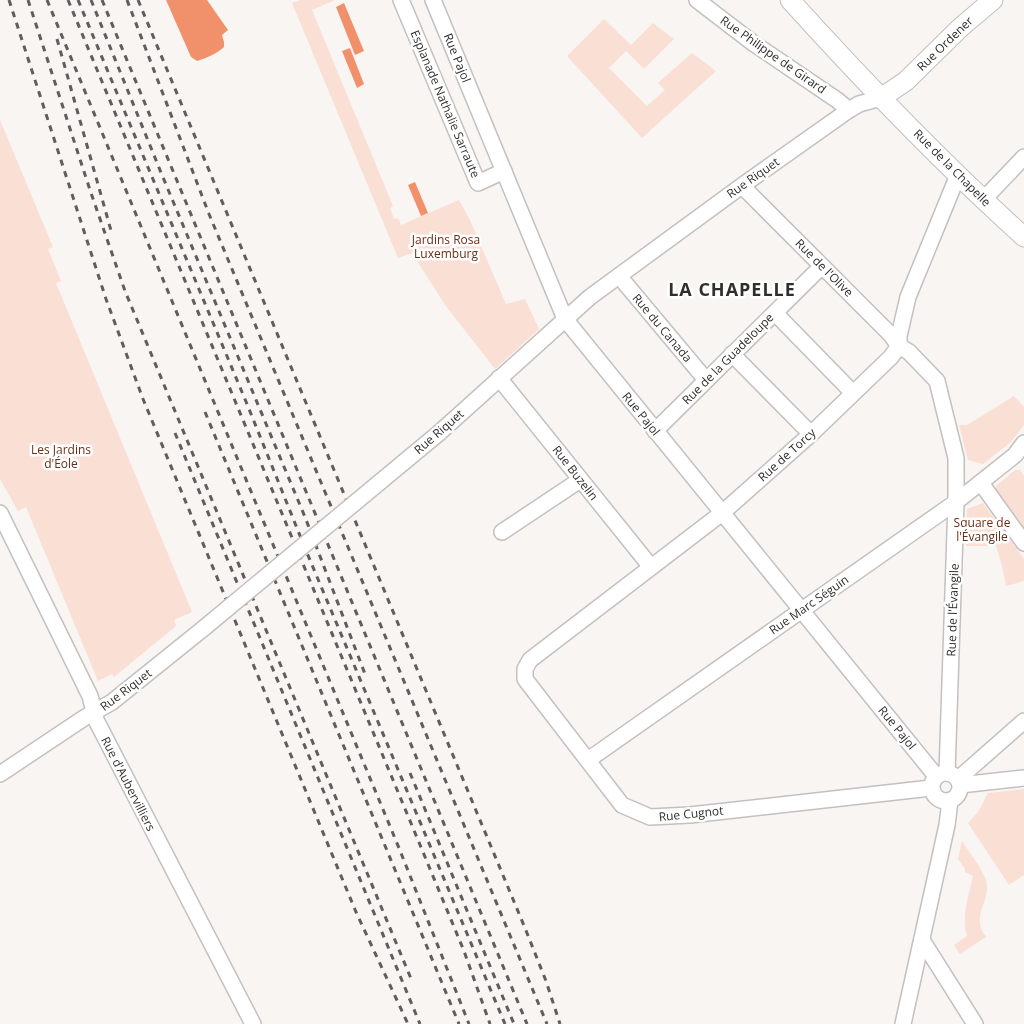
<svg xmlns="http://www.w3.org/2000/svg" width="1024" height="1024" font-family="'Open Sans',sans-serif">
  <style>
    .green { fill: #fadfd5 }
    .water { fill: #f1916c }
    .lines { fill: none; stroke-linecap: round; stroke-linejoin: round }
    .minor-casing { stroke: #c4c0bf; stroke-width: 18 }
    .major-casing { stroke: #c4c0bf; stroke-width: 21 }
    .minor { stroke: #fff; stroke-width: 15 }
    .major { stroke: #fff; stroke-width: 19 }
    .rail { stroke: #605d5c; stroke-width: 3; stroke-dasharray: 6 6; stroke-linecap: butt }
    .minor-bridge-casing { stroke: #c4c0bf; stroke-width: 18; stroke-linecap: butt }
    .minor-bridge { stroke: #fff; stroke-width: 15 }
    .labels { text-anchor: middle; stroke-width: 5; stroke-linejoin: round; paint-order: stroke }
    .street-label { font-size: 12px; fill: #312f2e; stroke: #fff }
    .park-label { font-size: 12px; fill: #6a2d15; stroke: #fff }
    .district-label { font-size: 18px; font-weight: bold; letter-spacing: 1px; fill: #312f2e; stroke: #fff }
  </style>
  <rect width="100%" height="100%" fill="#f9f5f3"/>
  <g class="green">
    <path d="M300,0H335L312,10L393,206L390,208L394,219L398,218L401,225L459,200L469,218L506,304L525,299L539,329L495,369L445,305L412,253L398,258L292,3Z"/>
    <path d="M604,19L631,45L653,23L674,39L644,69L626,51L609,68L647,106L665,90L658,83L692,53L716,71L642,138L567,56Z"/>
    <path d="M0,120L53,247L48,249L61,281L56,283L192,612L174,620L176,626L114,677L112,674L98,681L26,507L18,511L0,479Z"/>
    <path d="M1014,396L1024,407V425L1011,442L983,464L968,460L959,425H967Z"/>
    <path d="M1015,470H1020L1024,476V530L995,490L996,486Z"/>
    <path d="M983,503L1024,559V581L1006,586L1002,566L996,546H966L967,509Z"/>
    <path d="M1024,789V875L1009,885L968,823L978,812L988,793Z"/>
    <path d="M962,841C968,851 987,874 987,885C988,905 971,917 986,937L960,954L954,945L967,936C961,917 969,895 973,876L965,872V869L958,859Z"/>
  </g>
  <g class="water">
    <path d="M166,0H207L228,30L222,35L224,42V47C216,54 207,58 197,61L191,57Z"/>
    <path d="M344,3L364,51L355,55L336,7Z"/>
    <path d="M350,48L364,84L357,88L342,51Z"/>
    <path d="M415,182L428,213L421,216L408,185Z"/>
  </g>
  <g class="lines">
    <g class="minor-casing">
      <g id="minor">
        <path d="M401,0L478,183L504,171"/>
        <path d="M433,0L565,319L936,776"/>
        <path d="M697,0L753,43L837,100L849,110"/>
        <path d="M747,191L891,335L899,346L909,352L937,381L956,458V502L947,773"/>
        <path d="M983,200L1024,157"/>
        <path d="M619,276L706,380"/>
        <path d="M775,313L853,393"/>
        <path d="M732,354L811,434"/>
        <path d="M499,378L651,567"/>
        <path d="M655,431L822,266"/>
        <path d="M439,433L590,297L743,185L849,110L859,104L881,98"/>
        <path d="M981,483L1024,543"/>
        <path d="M0,513L90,696L96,720L253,1024"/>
        <path d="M502,532L580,480"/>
        <path d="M588,760L956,502L1015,455L1024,443"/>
        <circle cx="946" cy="787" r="14"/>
        <path d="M0,774L84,718L112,702L204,628"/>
        <path d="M958,779L1024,721"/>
        <path d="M960,785L1024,778"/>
        <path d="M931,788L690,815L650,817L622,805L525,679V669L530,660L722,513L811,434L891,357L899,346V336L908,297L958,175"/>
        <path d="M922,940L975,1024"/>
        <path d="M903,1024L947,825L950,801"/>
      </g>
    </g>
    <g class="major-casing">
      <g id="major">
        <path d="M790,0C864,82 942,163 1024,237"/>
        <path d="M881,98L906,81L961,27L993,0"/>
      </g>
    </g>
    <use href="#minor" class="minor"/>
    <use href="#major" class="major"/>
    <g class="rail">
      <path d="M9,0L106,299L143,399L356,912L408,1024"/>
      <path d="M28,0L91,193L125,291L412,981"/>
      <path d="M47,0L399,848L469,1024"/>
      <path d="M68,0L418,840L464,951L490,1024"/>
      <path d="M78,0L247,404L307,553L505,1024"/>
      <path d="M91,0L162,175L305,517L365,674"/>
      <path d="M102,0L527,1024"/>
      <path d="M127,0L209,214L547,1024"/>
      <path d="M138,0L525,928L546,981L560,1024"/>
      <path d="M57,39L112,234"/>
      <path d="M205,412L459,1024"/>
      <path d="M175,433L420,1024"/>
      <path d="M410,773L514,1024"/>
    </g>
    <g class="minor-bridge-casing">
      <path id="minor-bridge" d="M204,628L439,433"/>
    </g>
    <use href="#minor-bridge" class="minor-bridge"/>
  </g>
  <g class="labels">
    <g class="street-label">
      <text transform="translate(945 44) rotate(-44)" y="4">Rue Ordener</text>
      <text transform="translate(773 55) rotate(35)" y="4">Rue Philippe de Girard</text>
      <text transform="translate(457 58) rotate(68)" y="4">Rue Pajol</text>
      <text transform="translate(445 104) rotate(67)" y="4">Esplanade Nathalie Sarraute</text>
      <text transform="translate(952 168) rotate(45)" y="4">Rue de la Chapelle</text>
      <text transform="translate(753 178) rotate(-35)" y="4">Rue Riquet</text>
      <text transform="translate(824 268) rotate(45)" y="4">Rue de l'Olive</text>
      <text transform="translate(662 328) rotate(50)" y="4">Rue du Canada</text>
      <text transform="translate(728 359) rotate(-45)" y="4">Rue de la Guadeloupe</text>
      <text transform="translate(641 414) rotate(51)" y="4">Rue Pajol</text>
      <text transform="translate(439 432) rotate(-41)" y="4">Rue Riquet</text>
      <text transform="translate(787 455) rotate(-42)" y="4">Rue de Torcy</text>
      <text transform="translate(575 473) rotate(52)" y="4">Rue Buzelin</text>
      <text transform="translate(809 605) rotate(-35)" y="4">Rue Marc Séguin</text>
      <text transform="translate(953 610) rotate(-88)" y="4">Rue de l'Évangile</text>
      <text transform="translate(126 690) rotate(-37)" y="4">Rue Riquet</text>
      <text transform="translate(897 728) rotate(51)" y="4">Rue Pajol</text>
      <text transform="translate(128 784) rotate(63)" y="4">Rue d'Aubervilliers</text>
      <text transform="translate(691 814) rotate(-6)" y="4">Rue Cugnot</text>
    </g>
    <g class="park-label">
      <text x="446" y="244">Jardins Rosa<tspan x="446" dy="14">Luxemburg</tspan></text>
      <text x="61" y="454">Les Jardins<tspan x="61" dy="14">d'Éole</tspan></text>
      <text x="982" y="527">Square de<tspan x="982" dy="14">l'Évangile</tspan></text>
    </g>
    <g class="district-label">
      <text x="732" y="296">LA CHAPELLE</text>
    </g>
  </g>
</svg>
